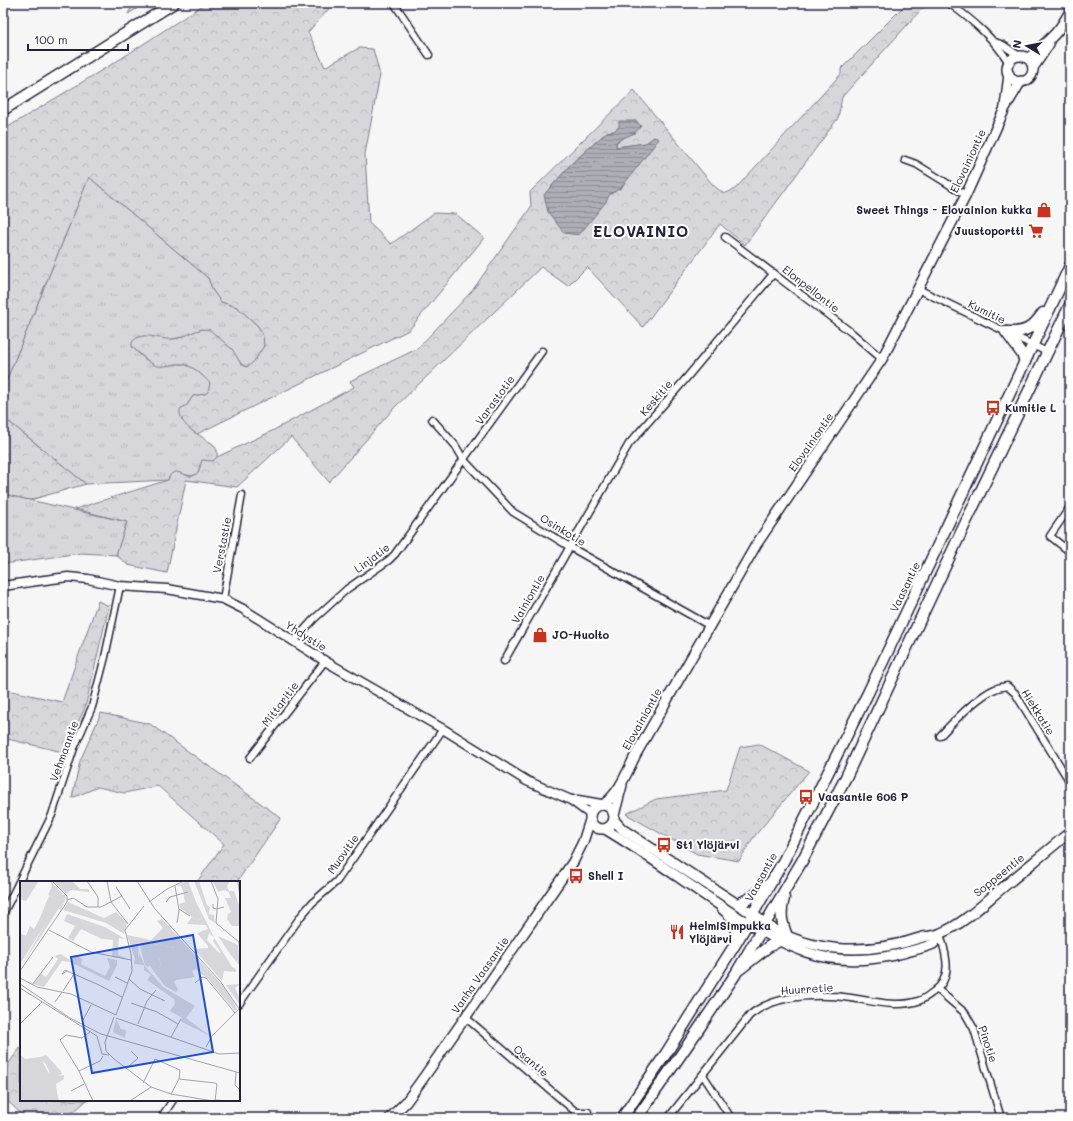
<svg xmlns="http://www.w3.org/2000/svg" width="1073" height="1121" font-family="Mali,sans-serif">
  <style>
    .grass { fill: url(#grass-tufts); stroke: #7c7c8b }
    .forest { fill: url(#forest-crowns); stroke: #7c7c8b; fill-rule: evenodd }
    .water { fill: url(#water-rules); stroke: #767685 }
    .lines { fill: none; stroke-linecap: round; stroke-linejoin: round }
    .minor-casing { stroke: #22223b; stroke-width: 9 }
    .tertiary-casing { stroke: #22223b; stroke-width: 11 }
    .secondary-casing { stroke: #22223b; stroke-width: 12 }
    .primary-casing { stroke: #22223b; stroke-width: 13 }
    .trunk-casing { stroke: #22223b; stroke-width: 13 }
    .minor { stroke: #fff; stroke-width: 6 }
    .tertiary { stroke: #fff; stroke-width: 8 }
    .secondary { stroke: #fff; stroke-width: 9 }
    .primary { stroke: #fff; stroke-width: 10 }
    .trunk { stroke: #fff; stroke-width: 10 }
    .labels { text-anchor: middle; stroke-width: 4; stroke-linejoin: round; paint-order: stroke }
    .street-label { font-size: 11px; fill: #22223b; stroke: #fff }
    .poi-label { font-size: 11px; font-weight: bold; fill: #22223b; stroke: #fff; text-anchor: start }
    .district-label { font-size: 15px; font-weight: bold; letter-spacing: 1px; fill: #22223b; stroke: #fff }
    .inset-road { fill: none; stroke: #a1a1ac; stroke-width: 1 }
    .view { fill: #1d4ed8; fill-opacity: 0.15; stroke: #1d4ed8; stroke-width: 2 }
    .inset-edge { fill: none; stroke: #22223b; stroke-width: 2 }
  </style>
  <defs>
    <pattern id="grass-tufts" width="24" height="20" patternUnits="userSpaceOnUse"><rect width="24" height="20" fill="#d7d7db"/><path d="M3 7l-1-3M5 7V3M7 7l1-3M15 17l-1-3M17 17v-4M19 17l1-3" fill="none" stroke="#b8b8bd"/></pattern>
    <pattern id="forest-crowns" width="20" height="18" patternUnits="userSpaceOnUse"><rect width="20" height="18" fill="#d7d7db"/><path d="M2 6a3 3 0 1 1 6 0M12 15a3 3 0 1 1 6 0" fill="none" stroke="#b8b8bd"/></pattern>
    <pattern id="water-rules" width="6" height="5" patternUnits="userSpaceOnUse"><rect width="6" height="5" fill="#aeaeb7"/><path d="M0 2.5h6" fill="none" stroke="#8d8d96"/></pattern>
  </defs>
  <rect width="100%" height="100%" fill="#f6f6f7"/>
  <filter id="ink" filterUnits="userSpaceOnUse"><feTurbulence type="fractalNoise" baseFrequency=".025" numOctaves="2"/><feDisplacementMap in="SourceGraphic" scale="8" xChannelSelector="R" yChannelSelector="G"/><feConvolveMatrix kernelMatrix="1 2 1 2 8 2 1 2 1" color-interpolation-filters="sRGB"/></filter>
  <g filter="url(#ink)">
    <g class="grass">
      <path d="M89,177L208,278L213,291L221,302L237,307L258,326L263,336L264,346C259,353 254,365 246,367L241,364L238,359L202,329L183,337L132,347C138,352 146,362 154,364C162,366 168,365 176,364C190,362 201,374 210,383L209,392L205,394L193,396L187,405L191,430L213,444L217,450V457L213,461L200,465C198,481 187,475 175,472L169,477L168,480L86,484L3,417V389Z"/>
      <path d="M3,494L127,522L116,555L81,553L3,564Z"/>
    </g>
    <g class="forest">
      <path d="M131,3H146L128,14L131,8Z"/>
      <path d="M206,3H334L308,32L325,67L359,48L373,49L380,75L365,154L369,223L391,244L434,213L456,214L484,238L409,330L197,434C188,428 179,421 180,409L187,405L193,396L205,394L208,392L210,383C201,374 190,362 176,364C169,365 164,367 157,366C148,363 140,353 132,347V342C144,329 159,341 174,339C186,338 198,326 210,330L232,349L241,364L246,367C254,365 259,353 264,346L263,336L258,326L237,307L221,302L213,291L208,278L89,177L3,389V130L122,58Z"/>
      <path d="M907,3H927L842,97L838,118L745,245L720,224L643,327L587,267L568,286L541,267L395,407L329,482L291,437L237,487L186,480L167,573L128,565L116,555L127,522L75,509L168,480C174,462 186,481 195,475C200,472 200,465 202,460L213,461L217,457L272,431L354,387L350,381L417,349L472,291L531,207L530,192L634,90L713,185L724,194L735,189L841,74V69ZM619,127L636,133L625,136L616,143V147L646,143L654,137L621,188L610,194L544,195L571,164L607,132L614,131Z"/>
      <path d="M3,417L86,484L30,500L3,494Z"/>
      <path d="M98,601L109,606L85,708L63,752L3,738V689L62,702Z"/>
      <path d="M101,713L150,724L281,818L237,882H197L224,844L158,786L124,793L98,787L72,798L80,761Z"/>
      <path d="M759,744L809,771L753,838L739,861L697,854L626,814L656,799L726,790L740,747Z"/>
      <path d="M21,1047V1100H87L67,1118H26L3,1097V1071Z"/>
    </g>
    <path class="water" d="M619,121H636L641,126C635,135 625,136 616,142V147L646,143L654,137L659,139L621,188L610,194L605,203L579,235L564,233L548,212L544,195L571,164L607,132L614,131L619,127Z"/>
    <g class="lines">
      <g class="minor-casing">
        <g id="minor">
          <path d="M394,3L429,55"/>
          <path d="M949,3C972,20 995,39 1009,63"/>
          <path d="M995,42L1003,45L1019,56"/>
          <path d="M905,160L916,164L966,195"/>
          <path d="M725,237L852,333L882,359"/>
          <path d="M918,289L1047,352"/>
          <path d="M432,419L455,445L464,460L513,512L570,547L710,626"/>
          <path d="M1070,507L1050,536L1070,552"/>
          <path d="M223,599L242,495"/>
          <path d="M294,641L314,619L347,589L389,560L395,554L542,351"/>
          <path d="M504,661L629,444L683,382L774,273"/>
          <path d="M940,736C953,722 978,696 995,689C999,687 1003,687 1007,686L1015,693L1070,782"/>
          <path d="M250,758L325,661"/>
          <path d="M3,914L52,815L74,748L92,707L105,657L120,586"/>
          <path d="M937,989L965,1013L974,1029L1001,1118"/>
          <path d="M239,1004L301,916L312,903L337,881L443,729"/>
          <path d="M465,1017L576,1112H588"/>
          <path d="M703,1075L731,1118"/>
          <path d="M161,1118L173,1100"/>
          <path d="M668,1118L750,1015C772,997 803,995 830,996C858,996 891,1010 918,1001C923,1000 929,995 933,992C954,978 946,954 940,934"/>
        </g>
      </g>
      <g class="tertiary-casing">
        <g id="tertiary">
          <path d="M3,586L37,581L68,577L88,579L120,586L167,589L223,599L243,609L325,661L443,729L527,781L571,800L590,814"/>
          <path d="M571,800H578L601,804"/>
        </g>
      </g>
      <g class="secondary-casing">
        <g id="secondary">
          <circle cx="1020" cy="69" r="13"/>
          <path d="M1027,58C1033,56 1037,50 1042,46C1056,34 1061,28 1070,11"/>
          <path d="M1033,68L1049,44"/>
          <path d="M1005,107L1009,74"/>
          <path d="M604,804C620,792 627,772 636,754L756,545L882,359L966,195L1005,108L1021,81"/>
          <circle cx="602" cy="817" r="12"/>
          <path d="M614,815L622,785"/>
          <path d="M614,820L622,829L754,915C801,955 867,956 923,937C929,936 936,936 941,933C961,925 979,908 995,894C1020,873 1045,853 1070,832"/>
          <path d="M605,829C652,857 695,890 741,919C762,931 782,944 806,952C834,962 866,961 895,955C903,953 927,947 933,944C936,942 938,937 940,934"/>
          <path d="M390,1118L406,1102L424,1077L573,862L583,842L590,820"/>
        </g>
      </g>
      <g class="primary-casing">
        <path id="primary" d="M3,110L174,3"/>
      </g>
      <g class="trunk-casing">
        <g id="trunk">
          <path d="M1006,332C1025,333 1032,329 1043,313"/>
          <path d="M1006,332L1022,354L1025,362"/>
          <path d="M784,898C780,914 781,921 787,936"/>
          <path d="M738,904L752,897L770,883"/>
          <path d="M722,908C737,921 736,922 736,942"/>
          <path d="M740,969L768,947L779,941"/>
          <path d="M622,1118L665,1055L736,943L784,860L868,693L1070,266"/>
          <path d="M637,1118L698,1030L735,975L802,861L846,777L966,522L1070,305"/>
        </g>
      </g>
      <use href="#minor" class="minor"/>
      <use href="#tertiary" class="tertiary"/>
      <use href="#secondary" class="secondary"/>
      <use href="#primary" class="primary"/>
      <use href="#trunk" class="trunk"/>
    </g>
  </g>
  <defs>
    <g id="shop-bare" transform="scale(1.2)"><path d="M-5-2.5h2.3a2.7 3.5 0 0 1 5.4 0H5L5.5 6h-11ZM-1.5-2.5h3a1.5 2.3 0 0 0-3 0Z" fill="#c8321e" stroke="#fff" stroke-width="2.5" paint-order="stroke"/></g>
    <g id="supermarket-bare" transform="scale(1.2)"><path d="M-6-5.5h2.5l.6 2H6L4.5 2H-2.5L-4.4-4H-6ZM-1.5 3.2a1.3 1.3 0 1 0 .1 0ZM3 3.2a1.3 1.3 0 1 0 .1 0Z" fill="#c8321e" stroke="#fff" stroke-width="2.5" paint-order="stroke"/></g>
    <g id="bus-bare" transform="scale(1.2)"><path d="M-5-6H5V4H4V6H2V4H-2V6H-4V4H-5ZM-3.5-4V0h7V-4ZM-3.5 1.2v1.5H-2V1.2ZM2 1.2v1.5H3.5V1.2Z" fill="#c8321e" stroke="#fff" stroke-width="2.5" paint-order="stroke"/></g>
    <g id="restaurant-bare" transform="scale(1.2)"><path d="M-5-6h1v4h1v-4h1v4h1v-4h1v5L-1.5 .5V6h-2V.5L-5-1ZM5-6V6H3V1.5H1.5Q1.5-4 5-6Z" fill="#c8321e" stroke="#fff" stroke-width="2.5" paint-order="stroke"/></g>
  </defs>
  <g fill-rule="evenodd">
    <use href="#shop-bare" x="1044" y="210"/>
    <use href="#supermarket-bare" x="1036" y="231"/>
    <use href="#bus-bare" x="993" y="408"/>
    <use href="#shop-bare" x="540" y="635"/>
    <use href="#bus-bare" x="806" y="797"/>
    <use href="#bus-bare" x="664" y="845"/>
    <use href="#bus-bare" x="576" y="876"/>
    <use href="#restaurant-bare" x="677" y="932"/>
  </g>
  <g class="labels">
    <g class="street-label">
      <text transform="translate(968 161) rotate(-65)" y="4">Elovainiontie</text>
      <text transform="translate(811 289) rotate(38)" y="4">Elonpellontie</text>
      <text transform="translate(987 312) rotate(26)" y="4">Kumitie</text>
      <text transform="translate(656 398) rotate(-49)" y="4">Keskitie</text>
      <text transform="translate(495 400) rotate(-54)" y="4">Varastotie</text>
      <text transform="translate(811 442) rotate(-55)" y="4">Elovainiontie</text>
      <text transform="translate(563 530) rotate(31)" y="4">Osinkotie</text>
      <text transform="translate(222 545) rotate(-79)" y="4">Verstastie</text>
      <text transform="translate(372 558) rotate(-37)" y="4">Linjatie</text>
      <text transform="translate(905 587) rotate(-64)" y="4">Vaasantie</text>
      <text transform="translate(528 599) rotate(-60)" y="4">Vainiontie</text>
      <text transform="translate(306 636) rotate(32)" y="4">Yhdystie</text>
      <text transform="translate(280 704) rotate(-53)" y="4">Mittaritie</text>
      <text transform="translate(1038 712) rotate(58)" y="4">Hiekkatie</text>
      <text transform="translate(642 719) rotate(-61)" y="4">Elovainiontie</text>
      <text transform="translate(64 751) rotate(-70)" y="4">Vehmaantie</text>
      <text transform="translate(343 854) rotate(-55)" y="4">Muovitie</text>
      <text transform="translate(999 875) rotate(-39)" y="4">Soppeentie</text>
      <text transform="translate(761 877) rotate(-61)" y="4">Vaasantie</text>
      <text transform="translate(480 975) rotate(-55)" y="4">Vanha Vaasantie</text>
      <text transform="translate(807 989) rotate(-4)" y="4">Huurretie</text>
      <text transform="translate(988 1044) rotate(72)" y="4">Pinotie</text>
      <text transform="translate(531 1061) rotate(41)" y="4">Osantie</text>
    </g>
    <g class="poi-label">
      <text x="1032" y="214" text-anchor="end">Sweet Things - Elovainion kukka</text>
      <text x="1024" y="235" text-anchor="end">Juustoportti</text>
      <text x="1005" y="412">Kumitie L</text>
      <text x="552" y="639">JO-Huolto</text>
      <text x="818" y="801">Vaasantie 606 P</text>
      <text x="676" y="849">St1 Ylöjärvi</text>
      <text x="588" y="880">Shell I</text>
      <text x="689" y="930">HelmiSimpukka<tspan x="689" dy="13">Ylöjärvi</tspan></text>
    </g>
    <g class="district-label">
      <text x="641" y="237">ELOVAINIO</text>
    </g>
  </g>
  <g transform="translate(20 881)">
    <rect width="220" height="220" fill="#f6f6f7"/>
    <path d="M168,0L182,37L177,40L160,27L159,23L165,21L163,10L161,5H156ZM29,15L43,21L0,87L26,42L19,39ZM119,59L118,78H115L109,60ZM128,62L155,67L142,89L138,88L141,83L139,77L135,84L132,82L128,86L125,84L122,73Z" fill="#d7d7db"/>
    <path d="M0,0H19L6,20L0,18ZM30,0L46,16L41,29L39,28L42,21L28,14L32,5ZM33,0H52L60,8H69V11L51,9L46,13ZM174,0H179L187,24L190,26L189,33L194,34L195,42L189,38ZM193,0H210L207,5L209,10H214L220,27L219,45H212L207,38L208,33L211,31L205,17H211L209,11L204,9L198,11ZM175,19L195,58L212,86L216,88V91L204,90L202,100L174,68L188,67V65L177,52L188,48L186,44L167,43L172,36L177,40L182,37ZM189,52L195,57L193,60L201,72L198,71L187,59ZM48,21L84,37L96,31L107,42L104,53L86,42L43,29ZM47,33L85,46L105,58L99,57L98,74L109,78L92,76L93,59L82,58L61,48L53,60L48,57L55,45L44,40ZM142,38L204,106L213,120L217,128L215,130L189,99L175,88L172,91L175,96L156,99L154,101L158,108L156,111L145,105L129,84L132,82L135,84L138,75L141,83L138,88L141,89L155,67L128,62L122,73L119,60H109L107,54L131,59L143,47L137,40ZM19,39L26,42L0,83V52L6,55L10,45L14,48ZM198,55L218,64L220,85L210,73ZM119,72L125,85L143,106L175,125L166,137L190,155L160,140L162,137L150,130L155,123L154,118L127,99L131,94L124,89V84L114,83L115,78H118ZM41,73L51,80L55,74L62,78L61,83L85,95L90,86L87,77L97,79V84L89,100L50,81L42,80L24,106L13,103L20,92L26,96L38,78L34,75ZM220,103L215,107L220,118V124L206,104ZM96,138L101,148L106,149L105,157L93,151ZM0,174L5,178L20,176L28,191L38,195L44,194V198L36,203L37,212L0,220Z" fill="#d7d7db" fill-rule="evenodd"/>
    <path d="M26,174L41,190L42,193L38,195H31L26,183L20,179V176Z" fill="#d7d7db"/>
    <path d="M0,174L35,203L39,220H0Z" fill="#d7d7db"/>
    <path class="inset-road" d="M67,0L78,16V26M87,0L91,21L108,43M117,0L135,28L200,100L220,129M191,0L198,18L196,42L219,61M218,0L220,17M155,5L159,29L157,42M96,6L110,28M47,19L53,17L67,26H81L102,15M129,21L147,8L164,0M146,21L150,16L168,11M193,23V27L196,28L204,26M159,28L170,35M29,49L71,71L111,79M219,61L220,73M0,90L47,21V15L32,0M47,90L42,93L45,89L54,93L79,104L102,116M95,96L107,102M0,97L17,106L51,113L96,134M109,98L120,108L145,120M175,102L182,96L186,97L215,132M0,103L50,137L81,153L220,192M12,104L33,76M0,107L77,155L82,173L89,174M43,110L54,93M35,121L42,111M111,122L137,131L158,143M96,134L112,90L111,73L105,49L124,25M94,136L85,161L86,170L94,178L131,206L151,213L193,220M96,137L199,173L220,172M63,139L71,124M0,143L22,121M118,143L127,120L136,109M70,151L62,157L46,154L40,159L59,190L80,180L83,175M151,156L161,138M186,166L192,155L219,128M106,188L118,177L111,170M59,190L73,220M216,191L215,204L220,209M123,202L135,178L160,189L159,198M51,210L64,203M151,213L159,198L195,202L197,203L195,220M195,219L210,220M110,220L131,206"/>
    <path class="view" d="M173,54L193,171L72,192L51,76Z"/>
    <rect width="220" height="220" class="inset-edge"/>
  </g>
  <rect width="1073" height="1121" fill="none" stroke="#fff" stroke-width="16"/>
  <rect x="8" y="8" width="1057" height="1105" fill="none" stroke="#22223b" stroke-width="1.5" filter="url(#ink)"/>
  <g transform="translate(1027 46) rotate(280)" stroke="#ffffff" stroke-width="3" paint-order="stroke">
  <path d="M0-3L7 15L0 10L-7 15Z" fill="#22223b"/>
  <text y="-6" font-size="11" font-weight="bold" text-anchor="middle" fill="#22223b">N</text>
  </g>
  <path d="M28 44v6h100v-6" fill="none" stroke="#22223b" stroke-width="2"/>
  <text x="34" y="44" font-size="12" fill="#22223b" stroke="#ffffff" stroke-width="3" paint-order="stroke">100 m</text>
</svg>
